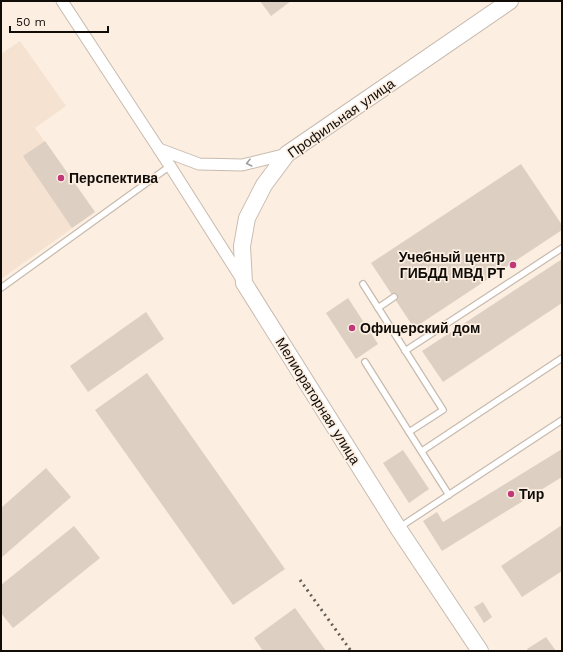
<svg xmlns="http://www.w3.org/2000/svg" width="563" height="652" font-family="'Work Sans',sans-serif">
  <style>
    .built { fill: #f5e2d0 }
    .building { fill: #ddd0c3 }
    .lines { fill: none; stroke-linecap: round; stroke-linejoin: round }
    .lane-casing { stroke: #c8bbaf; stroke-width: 8 }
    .street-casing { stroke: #c8bbaf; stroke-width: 13 }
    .secondary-casing { stroke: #c8bbaf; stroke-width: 18 }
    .lane { stroke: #fff; stroke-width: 5.5 }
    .street { stroke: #fff; stroke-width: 11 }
    .secondary { stroke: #fff; stroke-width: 16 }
    .rail { stroke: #645d56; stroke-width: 3; stroke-dasharray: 2 4; stroke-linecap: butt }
    .oneway { stroke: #9f9e9c }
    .poi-dot { fill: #c03877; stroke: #fcefe2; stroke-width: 1.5 }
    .labels { text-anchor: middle; stroke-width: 3.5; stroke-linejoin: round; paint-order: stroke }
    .street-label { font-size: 14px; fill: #100c08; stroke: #fcefe2 }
    .poi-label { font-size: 14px; font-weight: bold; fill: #100c08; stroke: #fcefe2; text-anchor: start }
  </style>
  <rect width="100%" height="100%" fill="#fcefe2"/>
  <path class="built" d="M20,41L66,106L35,128L95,212L1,279V54Z"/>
  <g class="building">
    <path d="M260,1H291L271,16Z"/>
    <path d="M45,141L95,212L72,228L23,156Z"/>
    <path d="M521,164L562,225V230L414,328L371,263Z"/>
    <path d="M562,259V303L443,382L422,351Z"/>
    <path d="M348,298L378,344L356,359L326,313Z"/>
    <path d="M146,312L164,339L88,392L70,366Z"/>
    <path d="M147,373L285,569L233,605L95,410Z"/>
    <path d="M562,449V477L442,551L423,521L437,512L443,522Z"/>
    <path d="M403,450L429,489L409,503L383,463Z"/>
    <path d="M46,468L71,497L1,558V508Z"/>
    <path d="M562,525V571L522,597L501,566Z"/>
    <path d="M74,526L100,558L13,628L1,613V585Z"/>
    <path d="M483,602L492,617L484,623L474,607Z"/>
    <path d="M295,608L326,651H263L254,638Z"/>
    <path d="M546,637L556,651H528L527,649Z"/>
  </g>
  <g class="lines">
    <g class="lane-casing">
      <g id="lane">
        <path d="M363,284L443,410L409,432L449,495"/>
        <path d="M1,288L170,166"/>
        <path d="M378,308L394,297"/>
        <path d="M405,351L562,248"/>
        <path d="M365,362L409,432"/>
        <path d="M422,451L562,358"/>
        <path d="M400,527L562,420"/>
      </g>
    </g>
    <g class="street-casing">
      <g id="street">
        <path d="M62,1L170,166L243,281"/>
        <path d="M159,149L199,164L242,165L287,154"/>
      </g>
    </g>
    <g class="secondary-casing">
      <path id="secondary" d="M480,651L398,528L244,283L242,246L247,218L264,185L287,154L510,1"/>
    </g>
    <use href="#lane" class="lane"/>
    <use href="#street" class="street"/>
    <use href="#secondary" class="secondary"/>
    <path class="rail" d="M300,580L351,651"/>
  </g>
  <defs><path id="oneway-chevron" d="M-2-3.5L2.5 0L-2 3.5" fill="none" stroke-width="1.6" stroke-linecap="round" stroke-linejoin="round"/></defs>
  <use class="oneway" href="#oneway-chevron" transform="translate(249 163) rotate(166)"/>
  <g class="poi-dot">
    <circle cx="61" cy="178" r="4"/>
    <circle cx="513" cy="265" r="4"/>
    <circle cx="352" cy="328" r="4"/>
    <circle cx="511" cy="494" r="4"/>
  </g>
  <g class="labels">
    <g class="street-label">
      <text transform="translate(341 118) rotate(-35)" y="5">Профильная улица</text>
      <text transform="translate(318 401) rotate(58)" y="5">Мелиораторная улица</text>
    </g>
    <g class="poi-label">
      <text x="69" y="183">Перспектива</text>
      <text x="505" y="262" text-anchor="end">Учебный центр<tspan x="505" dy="16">ГИБДД МВД РТ</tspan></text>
      <text x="360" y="333">Офицерский дом</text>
      <text x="519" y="499">Тир</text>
    </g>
  </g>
  <rect width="563" height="652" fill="none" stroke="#100c08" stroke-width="4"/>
  <path d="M10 26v6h98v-6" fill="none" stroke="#100c08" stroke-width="2"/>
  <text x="16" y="26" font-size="12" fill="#100c08" stroke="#fcefe2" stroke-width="3" paint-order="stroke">50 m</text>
</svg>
